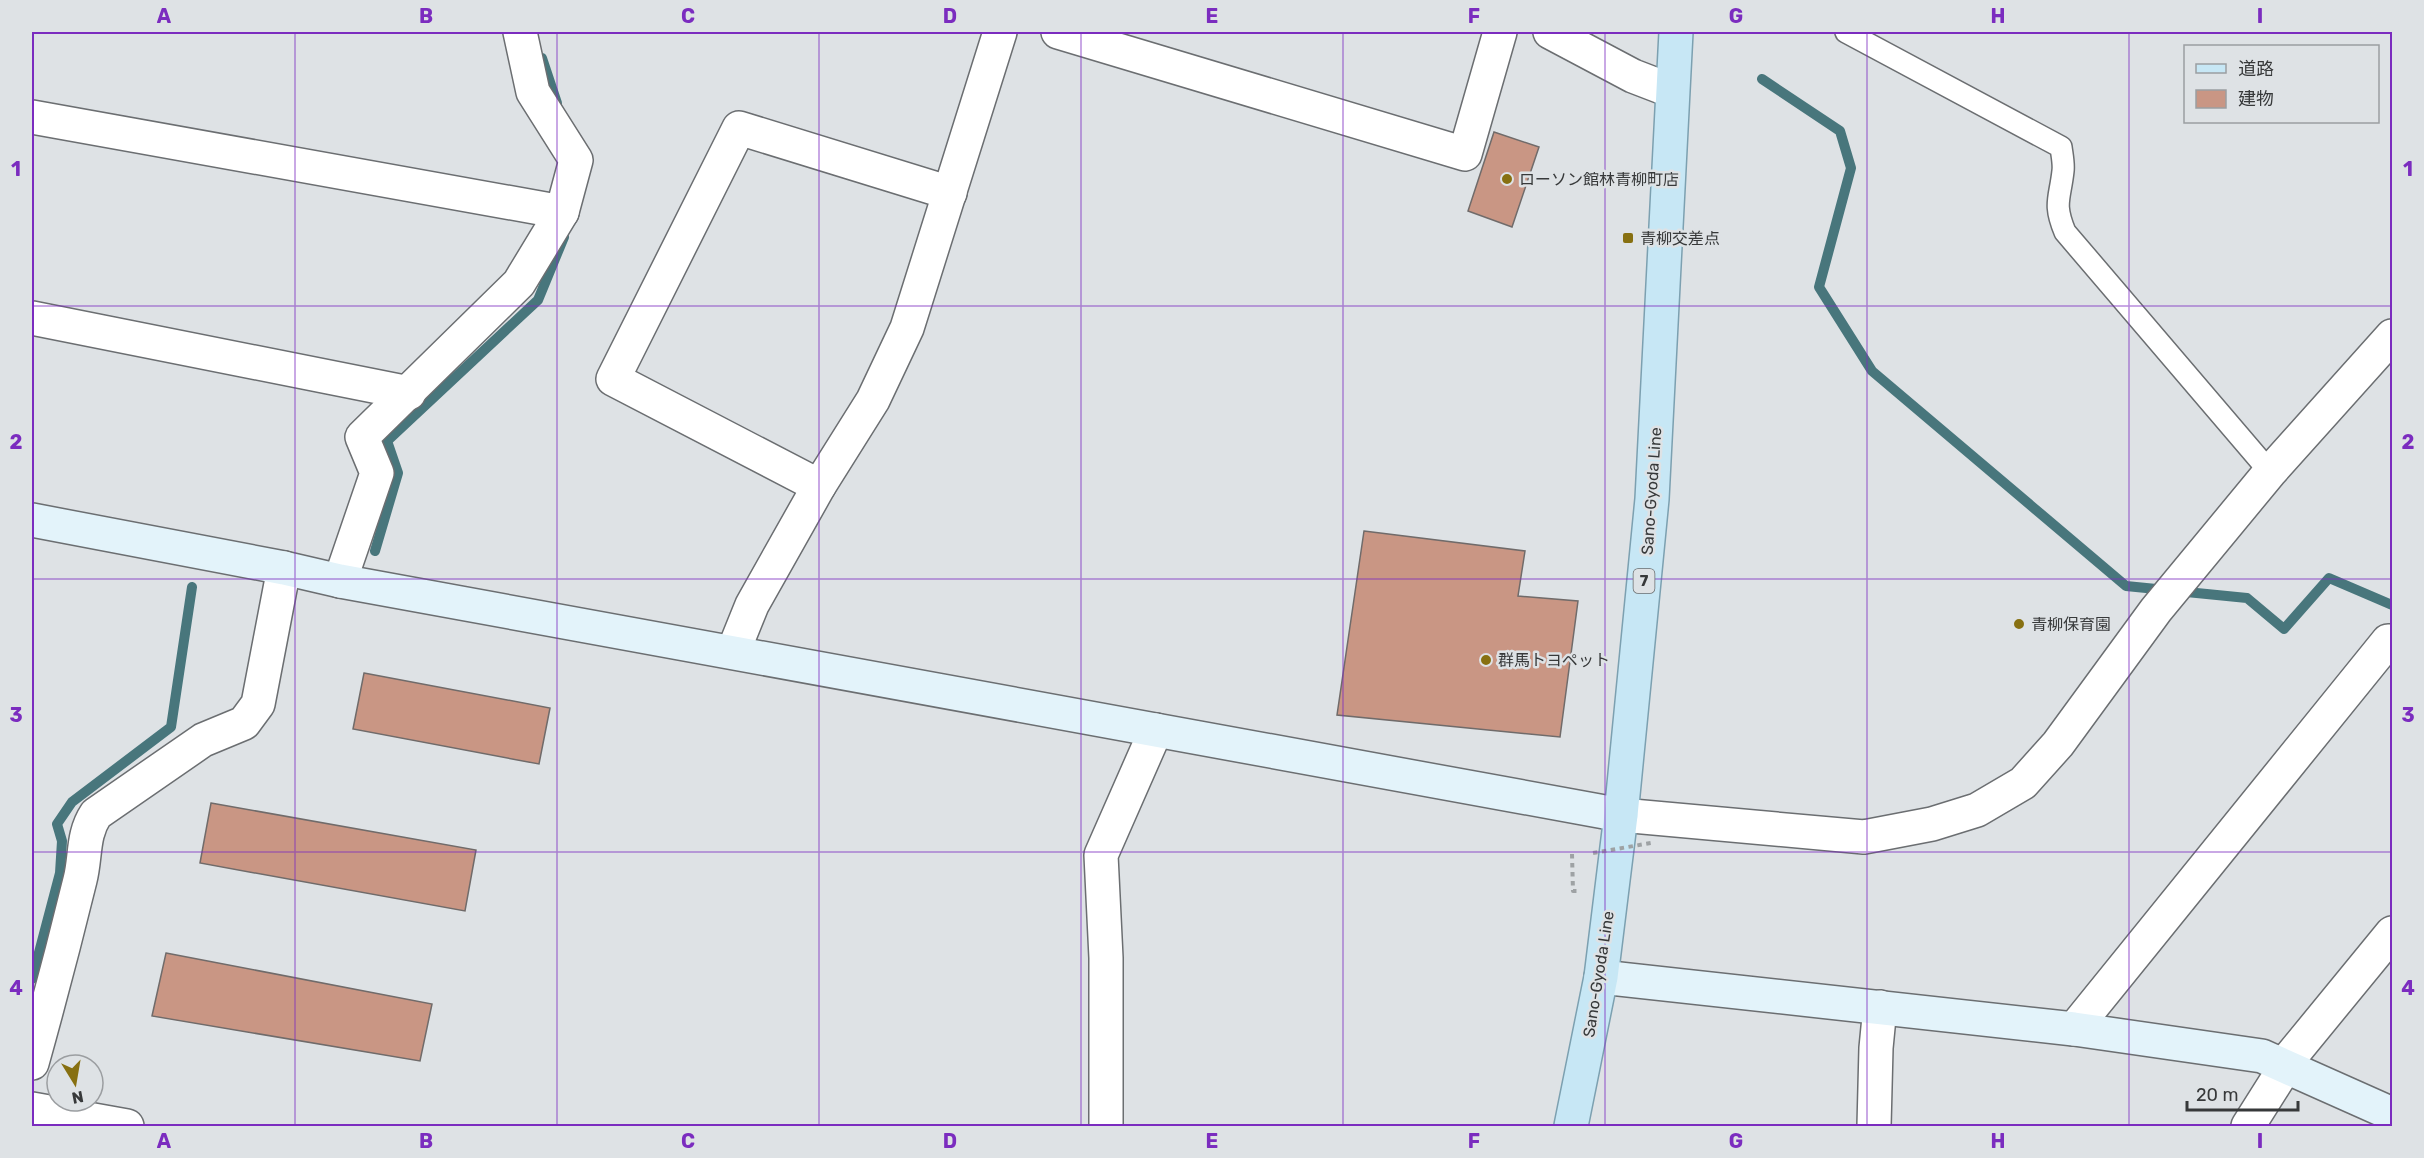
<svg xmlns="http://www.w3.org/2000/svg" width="2424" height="1158" font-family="Rubik,'Noto Sans JP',sans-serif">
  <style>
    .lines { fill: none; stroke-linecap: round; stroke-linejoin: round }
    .stream { stroke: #48767c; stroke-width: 10 }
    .building { fill: #c99684; stroke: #706b6a; stroke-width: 1.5 }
    .lane-casing { stroke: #6b6e71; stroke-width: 24 }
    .street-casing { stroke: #6b6e71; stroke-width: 36 }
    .secondary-casing { stroke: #6b6e71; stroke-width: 36 }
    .primary-casing { stroke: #7ca0b0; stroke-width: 36 }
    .path { stroke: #9ea2a4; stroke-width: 4; stroke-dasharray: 4.5 4.5; stroke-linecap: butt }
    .lane { stroke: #fff; stroke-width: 21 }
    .street { stroke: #fff; stroke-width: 33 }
    .secondary { stroke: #e3f3fa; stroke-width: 33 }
    .primary { stroke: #c7e7f5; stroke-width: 33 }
    .path-bridge { stroke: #9ea2a4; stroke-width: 4; stroke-dasharray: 4.5 4.5; stroke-linecap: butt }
    .grid { fill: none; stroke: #7b2cbf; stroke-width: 1.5; stroke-opacity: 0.55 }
    .poi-dot { fill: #877011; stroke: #dee2e5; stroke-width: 2 }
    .labels { text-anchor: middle; stroke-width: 5; stroke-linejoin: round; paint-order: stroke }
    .shield { fill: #dee2e5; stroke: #696c6d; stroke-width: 1.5 }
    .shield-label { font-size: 15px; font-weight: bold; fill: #37393a }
    .poi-label { font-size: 16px; fill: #37393a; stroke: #dee2e5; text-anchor: start }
    .street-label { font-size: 16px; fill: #37393a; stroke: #dee2e5 }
    .neatline { fill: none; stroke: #7b2cbf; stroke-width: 2 }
    .grid-label { font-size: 20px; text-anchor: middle; font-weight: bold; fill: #7b2cbf }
  </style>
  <rect width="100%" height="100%" fill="#dee2e5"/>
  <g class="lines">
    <g class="stream">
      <path d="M542,58L557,103"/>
      <path d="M1762,79L1840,131L1851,168L1819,287L1872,371L2126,586L2247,598L2284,629L2329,578L2392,605"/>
      <path d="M375,551L398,473L387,441L538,300L564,237"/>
      <path d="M32,979L60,873L62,841L57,824L72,802L171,727L192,587"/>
    </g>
  </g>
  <g class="building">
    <path d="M1494,132L1539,147L1512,227L1468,211Z"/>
    <path d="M1364,531L1525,551L1518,596L1578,601L1560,737L1337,715Z"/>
    <path d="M364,673L550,708L539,764L353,729Z"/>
    <path d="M211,803L476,850L465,911L200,863Z"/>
    <path d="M166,953L432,1004L420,1061L152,1016Z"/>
  </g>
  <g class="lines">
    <g class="lane-casing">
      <path id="lane" d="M1846,32L2061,147C2062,155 2064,164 2063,171C2060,199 2053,203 2065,232L2270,472"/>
    </g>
    <g class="street-casing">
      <g id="street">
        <path d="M1058,32L1465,154L1500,32"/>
        <path d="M1550,32L1633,76L1672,91"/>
        <path d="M32,117L562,212"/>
        <path d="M32,318L409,393"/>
        <path d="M819,486L613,379L739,128L950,193"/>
        <path d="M340,581L377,473L362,437L519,283L562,212L576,160L533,92L520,32"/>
        <path d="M733,652L752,605L819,486L873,400L907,328L1000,32"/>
        <path d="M1621,815L1864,837L1932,824L1977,810L2023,783L2058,744L2156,610L2270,472L2392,336"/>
        <path d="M2074,1029L2388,641H2392"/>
        <path d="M32,1063C49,1002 65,941 80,880C86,857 82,835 96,814L203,740L244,723L258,704L284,568"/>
        <path d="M32,1109L127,1126"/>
        <path d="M1106,1126V958L1101,855L1156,730"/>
        <path d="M1874,1126L1876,1048L1880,1007"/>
        <path d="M2248,1126L2284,1069L2283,1066L2392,933"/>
      </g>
    </g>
    <g class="secondary-casing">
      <g id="secondary">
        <path d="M32,520L284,568L340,581L1621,815"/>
        <path d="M1601,977L2074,1029L2262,1056L2392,1114"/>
      </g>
    </g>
    <g class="primary-casing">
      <path id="primary" d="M1571,1126L1601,977L1621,815L1652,499L1676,32"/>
    </g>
    <path class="path" d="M1572,854L1573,891H1577"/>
    <use href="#lane" class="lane"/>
    <use href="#street" class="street"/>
    <use href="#secondary" class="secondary"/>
    <use href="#primary" class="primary"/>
    <path class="path-bridge" d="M1593,853L1651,843"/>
  </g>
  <path class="grid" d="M295,32V1126M557,32V1126M819,32V1126M1081,32V1126M1343,32V1126M1605,32V1126M1867,32V1126M2129,32V1126M32,306H2392M32,579H2392M32,852H2392"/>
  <g class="poi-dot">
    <circle cx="1507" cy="179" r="6"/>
    <rect x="1622" y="232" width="12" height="12" rx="3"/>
    <circle cx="2019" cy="624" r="6"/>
    <circle cx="1486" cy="660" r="6"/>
  </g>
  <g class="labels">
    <rect class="shield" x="1633.5" y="569" width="21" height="24" rx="4.5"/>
    <g class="shield-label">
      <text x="1644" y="586">7</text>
    </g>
    <g class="poi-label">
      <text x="1519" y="185">ローソン館林青柳町店</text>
      <text x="1640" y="244">青柳交差点</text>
      <text x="2031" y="630">青柳保育園</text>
      <text x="1498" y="666">群馬トヨペット</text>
    </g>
    <g class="street-label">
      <text transform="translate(1651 491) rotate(-86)" y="6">Sano-Gyoda Line</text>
      <text transform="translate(1598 974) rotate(-81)" y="6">Sano-Gyoda Line</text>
    </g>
  </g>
  <rect width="2424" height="1158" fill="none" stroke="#dee2e5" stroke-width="66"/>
  <rect x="2184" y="45" width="195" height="78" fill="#dee2e5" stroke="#9b9ea1" stroke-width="1.5"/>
  <rect x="2196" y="64" width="30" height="9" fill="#c7e7f5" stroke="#9b9ea1" stroke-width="1.5"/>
  <text x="2238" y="75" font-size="18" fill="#37393a">道路</text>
  <rect x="2196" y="90" width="30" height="18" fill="#c99684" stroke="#9b9ea1" stroke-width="1.5"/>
  <text x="2238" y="105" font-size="18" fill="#37393a">建物</text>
  <g transform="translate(75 1083) rotate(169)"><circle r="28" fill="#dee2e5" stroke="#9b9ea1" stroke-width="1.5"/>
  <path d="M0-4.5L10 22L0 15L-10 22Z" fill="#877011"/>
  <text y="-9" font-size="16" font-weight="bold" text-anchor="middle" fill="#37393a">N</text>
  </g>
  <path d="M2187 1101v9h111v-9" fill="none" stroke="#37393a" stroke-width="3"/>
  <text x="2196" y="1101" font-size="18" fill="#37393a" stroke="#dee2e5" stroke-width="4.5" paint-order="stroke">20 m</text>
  <rect x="33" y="33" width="2358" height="1092" class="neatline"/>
  <g class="grid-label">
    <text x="164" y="23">A</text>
    <text x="426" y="23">B</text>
    <text x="688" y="23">C</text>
    <text x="950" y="23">D</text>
    <text x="1212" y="23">E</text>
    <text x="1474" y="23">F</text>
    <text x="1736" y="23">G</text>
    <text x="1998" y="23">H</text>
    <text x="2260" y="23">I</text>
    <text x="16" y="176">1</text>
    <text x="2408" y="176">1</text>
    <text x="16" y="449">2</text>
    <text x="2408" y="449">2</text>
    <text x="16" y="722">3</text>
    <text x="2408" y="722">3</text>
    <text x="16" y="995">4</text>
    <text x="2408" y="995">4</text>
    <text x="164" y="1148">A</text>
    <text x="426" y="1148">B</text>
    <text x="688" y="1148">C</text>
    <text x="950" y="1148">D</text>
    <text x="1212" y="1148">E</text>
    <text x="1474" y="1148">F</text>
    <text x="1736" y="1148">G</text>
    <text x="1998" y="1148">H</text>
    <text x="2260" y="1148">I</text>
  </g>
</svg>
